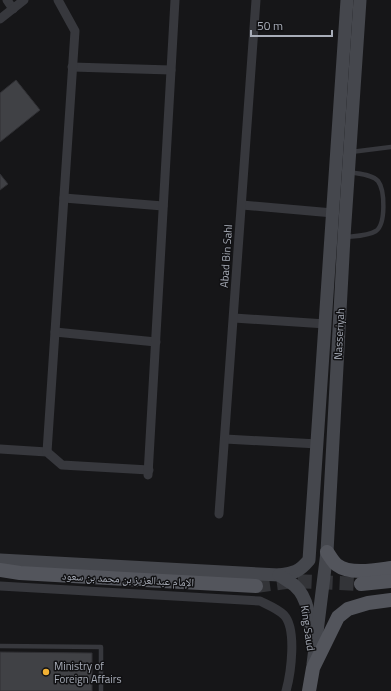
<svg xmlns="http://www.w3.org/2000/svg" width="391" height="691" font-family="'Titillium Web','Noto Naskh Arabic',sans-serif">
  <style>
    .building { fill: #404145; stroke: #303034 }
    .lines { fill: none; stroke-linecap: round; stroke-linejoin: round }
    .primary-tunnel { stroke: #333438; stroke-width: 14; stroke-dasharray: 14 7; stroke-linecap: butt }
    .lane { stroke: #37383d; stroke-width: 4.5 }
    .street { stroke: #37383d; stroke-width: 9 }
    .secondary { stroke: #45474d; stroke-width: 13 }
    .primary { stroke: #53555c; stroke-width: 14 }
    .poi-dot { fill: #f2b134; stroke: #111113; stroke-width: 1.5 }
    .labels { text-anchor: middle; stroke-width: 3; stroke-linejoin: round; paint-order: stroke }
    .street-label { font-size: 11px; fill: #a8adb8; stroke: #111113 }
    .poi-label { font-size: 11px; fill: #a8adb8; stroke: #111113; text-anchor: start }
  </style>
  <rect width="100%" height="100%" fill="#161618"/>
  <g class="building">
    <path d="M16,80L40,110L0,142V93Z"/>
    <path d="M0,174L8,184L0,190Z"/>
    <path d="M0,652L92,653V691H0Z"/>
  </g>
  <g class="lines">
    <path class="primary-tunnel" d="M256,586L294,581L361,584"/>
    <g class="lane">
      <path d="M351,152L391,147"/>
      <path d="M346,237C355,236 368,236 376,231C386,224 385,190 378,181C372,174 358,174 349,172"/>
      <path d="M0,646L101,647V691"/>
    </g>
    <g class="street">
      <path d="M7,0L13,9"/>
      <path d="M0,19L24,0"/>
      <path d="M72,67L171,70"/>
      <path d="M64,198L163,206"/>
      <path d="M242,205L333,213"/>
      <path d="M234,318L326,324"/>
      <path d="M55,332L156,342"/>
      <path d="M225,439L318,444"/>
      <path d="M0,449L47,452L62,465L149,470"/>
      <path d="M47,452L75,31L58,0"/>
      <path d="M148,475L175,0"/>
      <path d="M219,514L256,0"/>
      <path d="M0,586L260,601C268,605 278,609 284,615C297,629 291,673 286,691"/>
    </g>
    <g class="secondary">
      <path d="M0,560L279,575C294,573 299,572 309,560L347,0"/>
      <path d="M279,575C284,579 291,582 295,586C309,598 310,622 311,639"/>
      <path d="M313,664L327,552L344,237L360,0"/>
    </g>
    <g class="primary">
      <path d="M327,552C330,556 333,562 337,565C350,575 376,570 391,568"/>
      <path d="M0,570L20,573L126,579L256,586"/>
      <path d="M361,584L391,581"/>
      <path d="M309,691L313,668L338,617L348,609L368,603L391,600"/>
    </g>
  </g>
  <circle class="poi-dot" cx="46" cy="672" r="4"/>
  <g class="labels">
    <g class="street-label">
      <text transform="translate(226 256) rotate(-86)" y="4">Abad Bin Sahl</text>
      <text transform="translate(339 334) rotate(-87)" y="4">Nasseriyah</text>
      <text transform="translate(128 579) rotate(3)" y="4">الإمام عبدالعزيز بن محمد بن سعود</text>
      <text transform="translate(308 628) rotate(82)" y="4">King Saud</text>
    </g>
    <g class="poi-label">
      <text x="54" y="670">Ministry of<tspan x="54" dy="13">Foreign Affairs</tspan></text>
    </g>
  </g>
  <path d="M251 30v6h81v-6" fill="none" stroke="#a8adb8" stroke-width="2"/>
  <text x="257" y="30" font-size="12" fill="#a8adb8" stroke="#111113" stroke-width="3" paint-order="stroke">50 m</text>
</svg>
